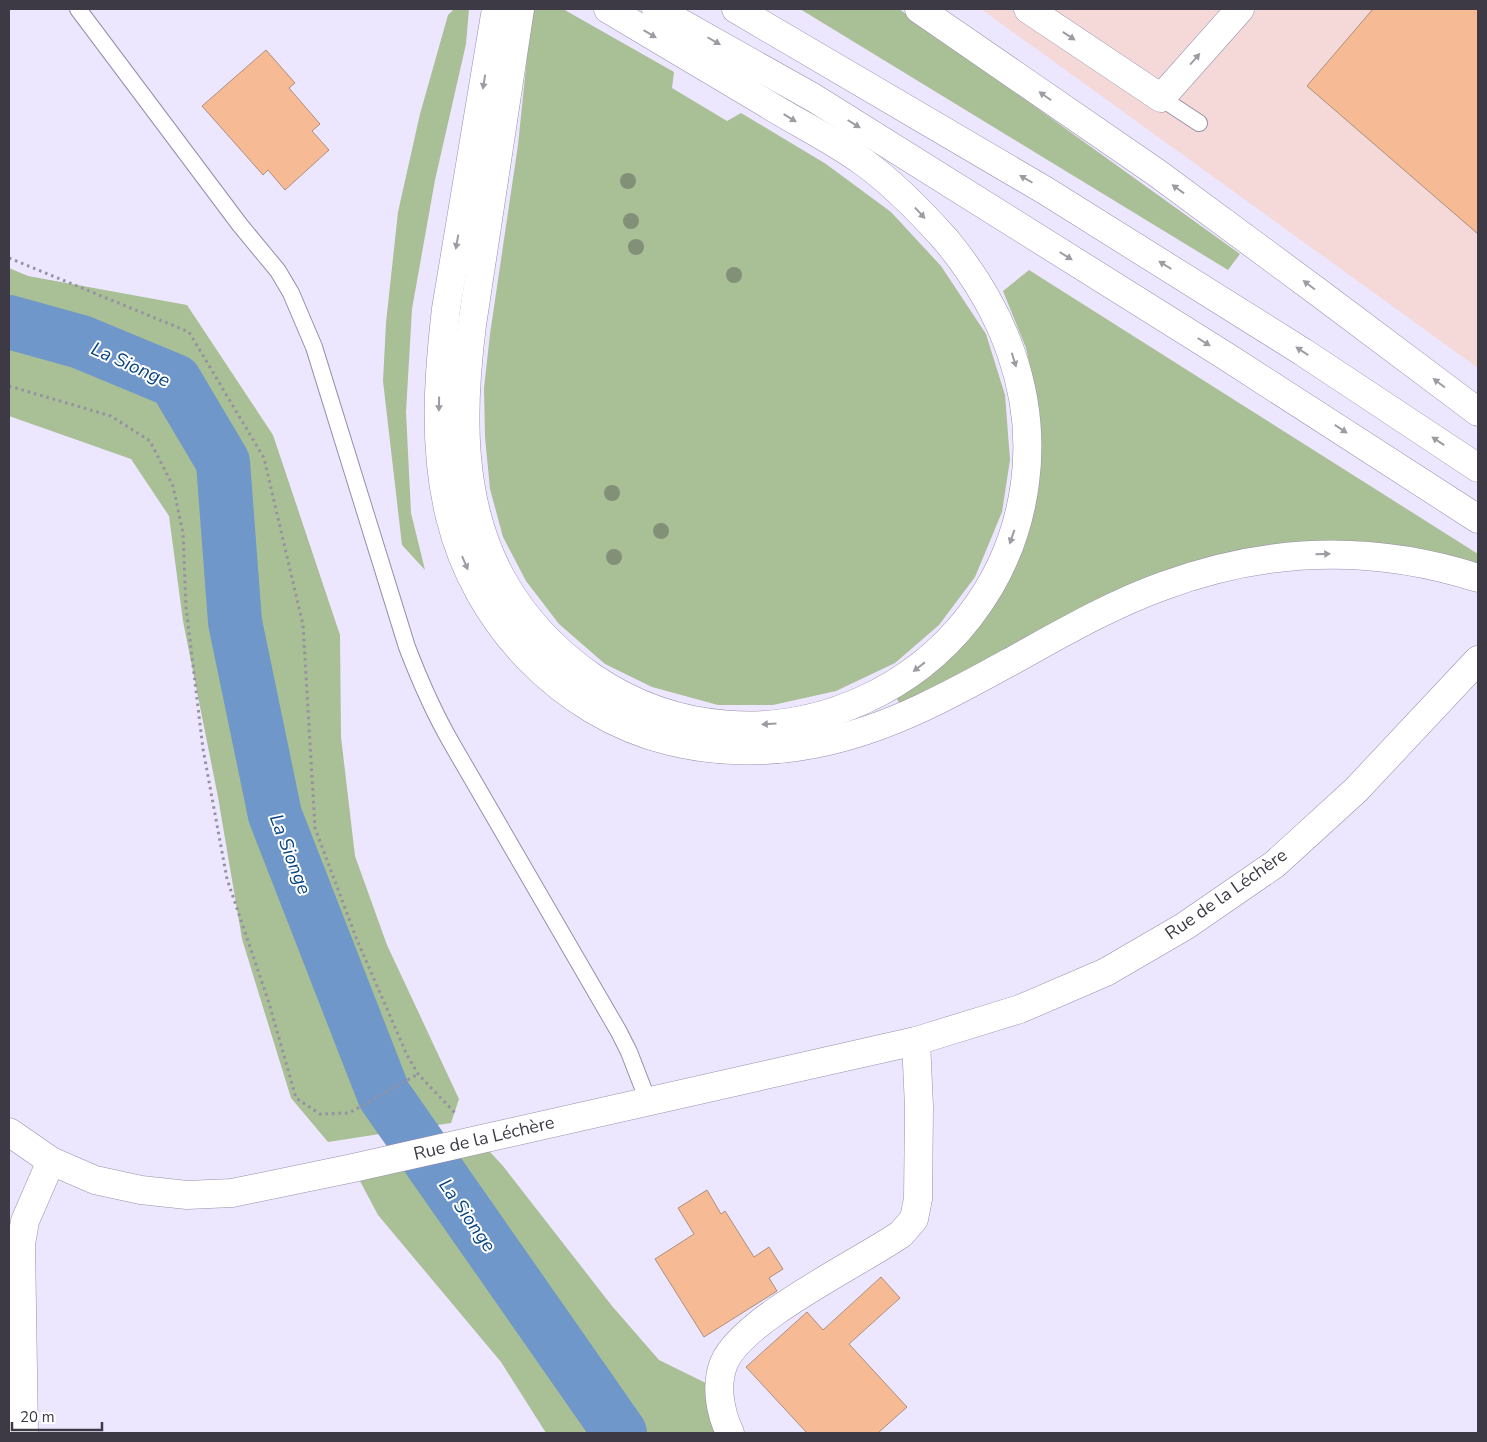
<svg xmlns="http://www.w3.org/2000/svg" width="1487" height="1442" font-family="'Nunito Sans',sans-serif">
  <style>
    .industrial { fill: #f4d9d8 }
    .green { fill: #a9bf95 }
    .lines { fill: none; stroke-linecap: round; stroke-linejoin: round }
    .river { stroke: #6f97c9; stroke-width: 54 }
    .building { fill: #f6ba94; stroke: #ac8f7d }
    .service-casing { stroke: #988fab; stroke-width: 18 }
    .minor-casing { stroke: #988fab; stroke-width: 29 }
    .motorway-casing { stroke: #988fab; stroke-width: 29 }
    .path { stroke: #9690a3; stroke-width: 3; stroke-dasharray: 2.5 4; stroke-linecap: butt }
    .service { stroke: #fff; stroke-width: 16 }
    .minor { stroke: #fff; stroke-width: 28 }
    .motorway { stroke: #fff; stroke-width: 28 }
    .tree { fill: #839078 }
    .oneway { fill: #9e9ca2 }
    .labels { text-anchor: middle; stroke-width: 4; stroke-linejoin: round; paint-order: stroke }
    .street-label { font-size: 18px; fill: #3d3945; stroke: #fff }
    .water-label { font-size: 19px; font-style: italic; fill: #094581; stroke: #fff }
  </style>
  <rect width="100%" height="100%" fill="#ede6ff"/>
  <path class="industrial" d="M981,9H1478V368Z"/>
  <g class="green">
    <path d="M454,9H469L466,44L435,180L412,309L406,412L411,513L425,570L402,545L383,381L386,323L398,212L420,114L448,15Z"/>
    <path d="M532,9H563L674,72L672,88L727,121L741,113L826,164L891,212L941,266L986,334L1005,395L1010,460L1002,512L975,577L939,625L895,663L836,691L773,705H718L652,687L605,664L559,624L526,581L503,537L490,489L485,437L484,388L490,334L518,145Z"/>
    <path d="M800,9H899L1240,254L1228,270Z"/>
    <path d="M9,268L28,276L187,305L273,435L340,635L341,737L355,856L387,945L459,1099L451,1123L328,1142L291,1098L242,939L218,797L183,621L169,516L131,459L9,416Z"/>
    <path d="M1029,270L1478,554V567L1253,549L900,704L895,696L913,688L954,653L996,601L1028,533L1041,459L1038,404L1026,348L1003,291Z"/>
    <path d="M478,1139L503,1166L612,1306L659,1360L720,1390L730,1433H546L501,1362L378,1215L353,1168Z"/>
  </g>
  <g class="lines">
    <path class="river" d="M9,322L81,342L175,381L223,462L235,622L275,815L384,1095L620,1433"/>
  </g>
  <g class="building">
    <path d="M1373,9H1478V234L1307,86Z"/>
    <path d="M266,50L295,83L289,88L320,124L312,131L329,150L285,190L268,170L263,175L202,106Z"/>
    <path d="M707,1190L721,1214L725,1211L754,1257L769,1247L783,1269L769,1278L777,1291L704,1337L655,1259L694,1234L678,1208Z"/>
    <path d="M881,1277L900,1298L849,1344L907,1407L878,1433H807L746,1367L807,1312L823,1330Z"/>
  </g>
  <g class="lines">
    <g class="service-casing">
      <g id="service">
        <path d="M78,9L240,225L278,271L291,293L314,347L407,647C420,681 434,713 452,744L619,1032L629,1052L648,1101"/>
        <path d="M1161,98L1199,123"/>
      </g>
    </g>
    <g class="minor-casing">
      <g id="minor">
        <path d="M1028,9L1161,98L1240,9"/>
        <path d="M9,1132L51,1161L95,1180L141,1190L187,1195L232,1193L353,1168L916,1041L1020,1009L1106,972L1185,926L1275,864L1356,790L1478,660"/>
        <path d="M24,1433L21,1244L25,1221L51,1161"/>
        <path d="M730,1433C720,1412 715,1385 724,1363C742,1319 859,1263 901,1234L914,1219L918,1199L919,1107L916,1041"/>
      </g>
    </g>
    <g class="motorway-casing">
      <g id="motorway">
        <path d="M496,9L446,309C438,378 433,449 450,517C476,624 562,714 669,741C722,754 776,753 828,741C896,726 959,690 1019,657C1066,631 1113,604 1163,586C1268,547 1372,544 1478,578"/>
        <path d="M520,9L472,325C461,411 459,503 503,581C525,620 556,652 592,677C763,794 998,687 1025,483C1037,393 1003,309 946,240C921,212 893,183 862,161C831,139 796,122 764,102C712,71 660,40 608,9"/>
        <path d="M656,9L814,98L1224,355L1478,519"/>
        <path d="M736,9L1046,191L1303,352L1478,468"/>
        <path d="M919,9L1157,173L1318,292L1478,412"/>
      </g>
    </g>
    <g class="path">
      <path d="M9,258L189,332L264,458L303,625L315,828L357,940L407,1055L418,1074L457,1115"/>
      <path d="M9,386L111,416L150,441L173,486L183,533L186,607L203,749L227,879L269,1003L296,1098L320,1114L349,1113L418,1074"/>
    </g>
    <use href="#service" class="service"/>
    <use href="#minor" class="minor"/>
    <use href="#motorway" class="motorway"/>
  </g>
  <g class="tree">
    <circle cx="628" cy="181" r="8"/>
    <circle cx="631" cy="221" r="8"/>
    <circle cx="636" cy="247" r="8"/>
    <circle cx="734" cy="275" r="8"/>
    <circle cx="612" cy="493" r="8"/>
    <circle cx="661" cy="531" r="8"/>
    <circle cx="614" cy="557" r="8"/>
  </g>
  <defs><path id="oneway-solid" d="M-6-.8H1V-3.2L6.5 0L1 3.2V.8H-6Z" transform="scale(1.25)"/></defs>
  <g class="oneway">
    <use href="#oneway-solid" transform="translate(650 34) rotate(31)"/>
    <use href="#oneway-solid" transform="translate(1069 36) rotate(34)"/>
    <use href="#oneway-solid" transform="translate(714 41) rotate(30)"/>
    <use href="#oneway-solid" transform="translate(1195 59) rotate(-49)"/>
    <use href="#oneway-solid" transform="translate(484 82) rotate(99)"/>
    <use href="#oneway-solid" transform="translate(1045 96) rotate(-145)"/>
    <use href="#oneway-solid" transform="translate(790 118) rotate(31)"/>
    <use href="#oneway-solid" transform="translate(854 124) rotate(32)"/>
    <use href="#oneway-solid" transform="translate(1026 179) rotate(-150)"/>
    <use href="#oneway-solid" transform="translate(1178 189) rotate(-144)"/>
    <use href="#oneway-solid" transform="translate(920 213) rotate(47)"/>
    <use href="#oneway-solid" transform="translate(457 242) rotate(100)"/>
    <use href="#oneway-solid" transform="translate(1066 256) rotate(32)"/>
    <use href="#oneway-solid" transform="translate(1165 265) rotate(-148)"/>
    <use href="#oneway-solid" transform="translate(1309 285) rotate(-143)"/>
    <use href="#oneway-solid" transform="translate(1204 342) rotate(32)"/>
    <use href="#oneway-solid" transform="translate(1302 351) rotate(-147)"/>
    <use href="#oneway-solid" transform="translate(1014 360) rotate(73)"/>
    <use href="#oneway-solid" transform="translate(1439 383) rotate(-143)"/>
    <use href="#oneway-solid" transform="translate(439 404) rotate(91)"/>
    <use href="#oneway-solid" transform="translate(1341 429) rotate(33)"/>
    <use href="#oneway-solid" transform="translate(1438 441) rotate(-146)"/>
    <use href="#oneway-solid" transform="translate(1012 537) rotate(109)"/>
    <use href="#oneway-solid" transform="translate(1323 554) rotate(-2)"/>
    <use href="#oneway-solid" transform="translate(465 563) rotate(67)"/>
    <use href="#oneway-solid" transform="translate(919 667) rotate(142)"/>
    <use href="#oneway-solid" transform="translate(769 724) rotate(177)"/>
  </g>
  <g class="labels">
    <g class="street-label">
      <text transform="translate(1226 894) rotate(-35)" y="6">Rue de la Léchère</text>
      <text transform="translate(484 1138) rotate(-13)" y="6">Rue de la Léchère</text>
    </g>
    <g class="water-label">
      <text transform="translate(131 364) rotate(24)" y="7">La Sionge</text>
      <text transform="translate(291 854) rotate(69)" y="7">La Sionge</text>
      <text transform="translate(468 1215) rotate(55)" y="7">La Sionge</text>
    </g>
  </g>
  <rect width="1487" height="1442" fill="none" stroke="#3d3945" stroke-width="20"/>
  <path d="M12 1422v8h90v-8" fill="none" stroke="#3d3945" stroke-width="2.5"/>
  <text x="20" y="1422" font-size="15" fill="#3d3945" stroke="#ffffff" stroke-width="4" paint-order="stroke">20 m</text>
</svg>
